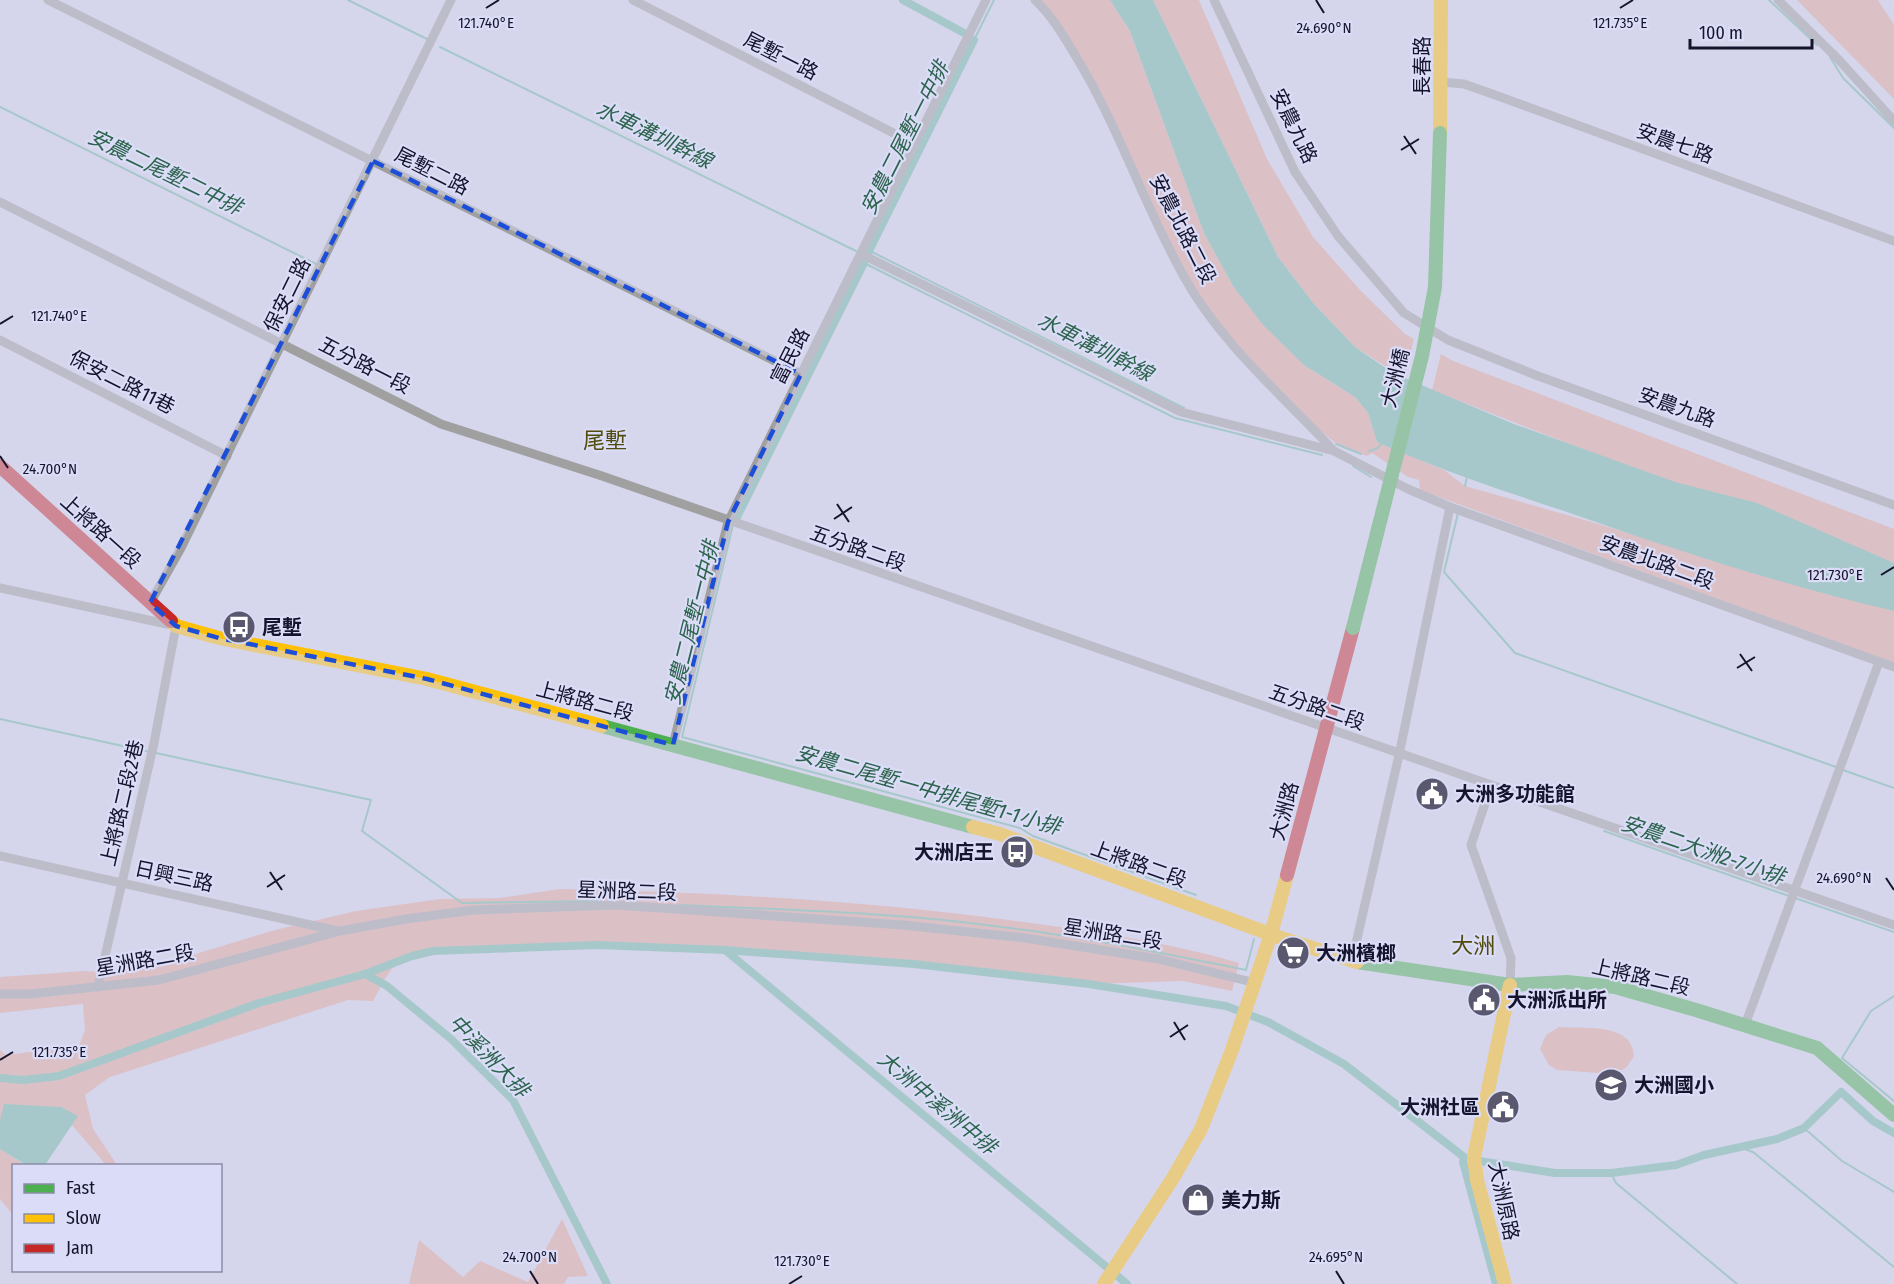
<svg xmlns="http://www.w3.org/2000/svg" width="1894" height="1284" font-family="'Fira Sans Condensed','Noto Sans TC',sans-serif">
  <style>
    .green { fill: #e2a797 }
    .water { fill: #6db9a1 }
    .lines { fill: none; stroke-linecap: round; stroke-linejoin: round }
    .stream { stroke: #6db9a1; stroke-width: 2 }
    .canal { stroke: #6db9a1; stroke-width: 8 }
    .street { stroke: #a0a0a1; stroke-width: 9 }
    .fast { stroke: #4caf50; stroke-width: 14 }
    .slow { stroke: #ffc107; stroke-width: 14 }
    .jam { stroke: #c62828; stroke-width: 14 }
    .fast-bridge { stroke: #4caf50; stroke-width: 14 }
    .marked { fill: none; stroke: #1d4ed8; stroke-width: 4.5; stroke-dasharray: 12 8; stroke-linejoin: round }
    .ticks { fill: none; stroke: #15142c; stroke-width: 2 }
    .labels { text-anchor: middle; stroke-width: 4.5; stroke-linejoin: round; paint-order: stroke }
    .street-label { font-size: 20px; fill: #15142c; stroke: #dbdcf7 }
    .poi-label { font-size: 20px; font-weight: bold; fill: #15142c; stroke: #dbdcf7; text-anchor: start }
    .water-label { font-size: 21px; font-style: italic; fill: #2d644d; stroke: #dbdcf7 }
    .quarter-label { font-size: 22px; fill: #514c0c; stroke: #dbdcf7 }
    .ticks-label { font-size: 15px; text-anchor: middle; fill: #15142c; stroke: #dbdcf7; stroke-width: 4.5; stroke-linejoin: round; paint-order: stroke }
  </style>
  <rect width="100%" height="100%" fill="#d6d6ec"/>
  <g class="green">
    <path d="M1035,0H1110L1130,31L1204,233L1233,286L1304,365L1355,397L1368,413L1377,442L1444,470L1465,486L1602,525L1743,569L1894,611V664L1420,490L1419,480L1408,477L1372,453L1367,456L1339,446L1299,413L1250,366L1184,278L1099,94Z"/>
    <path d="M1153,0H1199L1267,159L1313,237L1361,291L1405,334L1414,339L1404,378L1355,347L1314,304L1278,257Z"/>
    <path d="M1797,0H1878L1894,25V99Z"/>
    <path d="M1441,354L1453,361L1894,529V563L1600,456L1432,390Z"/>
    <path d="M560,889C715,892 871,901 1024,922C1096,932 1169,942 1239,963L1232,991L1183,981L1089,984L914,964L725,950L597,945L433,951C392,958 392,967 373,1001L348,1000L110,1077L85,1095L93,1129L117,1165H106L72,1125L77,1116L0,1120V1050L6,1055L79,1046L85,1030L83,1004L0,1013V977L84,971L111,973L166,963L275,930L356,911L440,899L500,898Z"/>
    <path d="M1559,1027C1584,1029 1632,1022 1634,1056L1626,1068L1613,1074L1557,1070L1549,1065L1540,1049L1546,1035Z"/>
    <path d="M0,1149L22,1163L14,1166L13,1215L0,1199Z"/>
    <path d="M562,1219L588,1276L568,1277L564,1284H409L419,1240L463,1277L480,1261L528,1282Z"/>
  </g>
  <g class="water">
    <path d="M1110,0H1153L1278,257L1314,304L1355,347L1393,373L1514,424L1675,482L1757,503L1894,563V611C1782,585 1672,549 1564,511C1501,490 1437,469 1377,442L1368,413L1355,397L1304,365L1264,326L1233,286L1204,233L1130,31Z"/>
    <path d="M4,1104L61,1107L78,1116L45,1165H26L0,1149V1120Z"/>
  </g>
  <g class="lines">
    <g class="stream">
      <path d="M348,0L429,40"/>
      <path d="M1769,0L1817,45"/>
      <path d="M974,40L994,0"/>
      <path d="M440,47L856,251"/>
      <path d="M1830,57L1843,78L1894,128"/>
      <path d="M0,107L316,264"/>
      <path d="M870,251L1184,408"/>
      <path d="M864,263L1175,418L1322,455"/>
      <path d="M1336,444L1361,454"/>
      <path d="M1369,451L1378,448L1382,443"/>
      <path d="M1353,466L1371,477"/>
      <path d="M1465,486L1467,477"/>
      <path d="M1458,513L1444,572L1515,653L1836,767"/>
      <path d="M733,525L682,737L1020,828L1033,836L1196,895"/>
      <path d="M0,719L150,752"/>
      <path d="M156,753L371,800L362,831L462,903L602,901"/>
      <path d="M1843,770L1894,788"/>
      <path d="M1604,831L1789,896"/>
      <path d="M1795,898L1894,932"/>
      <path d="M679,905C784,910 890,912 994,926C1079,936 1162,953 1246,970L1254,939"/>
      <path d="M1894,996L1871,1011L1842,1058L1894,1101"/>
      <path d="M1804,1128L1842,1161L1894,1192"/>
      <path d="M1739,1147L1753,1152L1894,1267"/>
      <path d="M1611,1173L1616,1183L1737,1284"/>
    </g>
    <g class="canal">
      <path d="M903,0L964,33"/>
      <path d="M869,251L974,40"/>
      <path d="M737,517L864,263"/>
      <path d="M725,950L1127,1284"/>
      <path d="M365,974L387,986L451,1039L513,1100L607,1284"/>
      <path d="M0,1078L23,1080L59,1076L259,1003L365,974L412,956L433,951L597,945L725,950L914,964L1089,984L1226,1006L1268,1022L1344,1064L1464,1157L1463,1162L1496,1284"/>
      <path d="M1473,1160L1555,1173H1611L1676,1165L1704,1155L1777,1139L1804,1128L1841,1092L1873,1121L1894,1133"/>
    </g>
    <g class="street">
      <path d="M48,0L801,374"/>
      <path d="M633,0L913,143"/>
      <path d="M1035,0C1052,16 1063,35 1075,55C1118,125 1143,203 1183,275C1220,343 1282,395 1334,451"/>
      <path d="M1214,0L1295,172L1338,236L1404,313L1448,340L1538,376L1894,505"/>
      <path d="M1778,0L1839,60L1894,121"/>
      <path d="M1442,82L1464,84L1498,96L1894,241"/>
      <path d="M0,202L441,424L602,476L1894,925"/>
      <path d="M861,254L1181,412L1334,451L1408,489L1450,507L1894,667"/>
      <path d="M0,340L227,456"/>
      <path d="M0,588L176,626L154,743L98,987"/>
      <path d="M150,603L181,548L451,0"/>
      <path d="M673,745L728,522L986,0"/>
      <path d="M1491,786L1471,845L1511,958L1510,985"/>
      <path d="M0,856L338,931"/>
      <path d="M1352,961L1399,755L1450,507"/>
      <path d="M0,994H30L159,980L340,931L406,919L474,910L616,905L903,925L1025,938L1158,959L1256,983"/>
      <path d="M1745,1025L1879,662"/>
    </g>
    <g class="fast">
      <path d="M602,726L973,827"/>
      <path d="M1357,962L1510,985L1567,982L1615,987L1696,1010L1817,1048L1894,1115"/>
    </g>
    <g class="slow">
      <path d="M1440,133L1441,0"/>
      <path d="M171,621L176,626L219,638L427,679L602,726"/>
      <path d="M973,827L1000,834L1281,938L1357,962"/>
      <path d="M1104,1284L1173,1178L1201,1129L1232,1050L1271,934L1287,875"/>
      <path d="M1505,1284L1477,1180L1474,1157L1510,985"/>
    </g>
    <g class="jam">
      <path d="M0,466L171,621"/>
      <path d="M1287,875L1353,628"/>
    </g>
    <path class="fast-bridge" d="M1353,628L1422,356L1435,287L1440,133"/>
  </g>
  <path d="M0 0H1894V1284H0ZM373,161L801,374L728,522L673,745L427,679L219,638L176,626L150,603Z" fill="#d6d6ec" fill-opacity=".55" fill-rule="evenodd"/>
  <path class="marked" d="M373,161L801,374L728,522L673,745L427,679L219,638L176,626L150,603Z"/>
  <path class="ticks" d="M1316,0L1324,13M486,8L499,0M1620,8L1633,0M1404,136L1416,154M1401,150L1419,139M0,324L13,316M0,456L8,468M837,504L849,522M834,519L852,507M1881,575L1894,567M1740,654L1752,671M1737,668L1755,657M270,872L282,890M1886,878L1894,890M267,887L285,875M1174,1022L1185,1040M1170,1037L1188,1025M0,1060L13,1052M530,1271L538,1284M1336,1271L1344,1284M789,1284L802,1276"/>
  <defs>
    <g id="bus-disc" transform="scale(1.725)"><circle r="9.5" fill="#59586f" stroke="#dbdcf7"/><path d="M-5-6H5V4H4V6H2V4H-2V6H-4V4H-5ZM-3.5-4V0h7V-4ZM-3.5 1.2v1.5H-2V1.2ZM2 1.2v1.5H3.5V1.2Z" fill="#fff"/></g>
    <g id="civic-disc" transform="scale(1.725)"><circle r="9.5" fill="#59586f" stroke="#dbdcf7"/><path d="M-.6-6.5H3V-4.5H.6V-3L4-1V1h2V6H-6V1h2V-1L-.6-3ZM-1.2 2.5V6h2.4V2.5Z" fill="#fff"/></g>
    <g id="supermarket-disc" transform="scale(1.725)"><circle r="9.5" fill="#59586f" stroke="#dbdcf7"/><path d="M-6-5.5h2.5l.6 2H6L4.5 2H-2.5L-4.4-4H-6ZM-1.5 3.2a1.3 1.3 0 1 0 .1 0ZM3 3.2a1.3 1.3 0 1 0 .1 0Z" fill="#fff"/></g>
    <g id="school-disc" transform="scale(1.725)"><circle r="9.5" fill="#59586f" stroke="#dbdcf7"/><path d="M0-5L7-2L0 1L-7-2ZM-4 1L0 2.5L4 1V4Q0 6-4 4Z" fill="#fff"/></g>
    <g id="shop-disc" transform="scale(1.725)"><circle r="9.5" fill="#59586f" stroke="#dbdcf7"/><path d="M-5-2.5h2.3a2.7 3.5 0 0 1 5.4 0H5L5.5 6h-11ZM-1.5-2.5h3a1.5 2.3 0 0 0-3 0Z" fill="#fff"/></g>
  </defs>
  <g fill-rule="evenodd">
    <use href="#bus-disc" x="239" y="627"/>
    <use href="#civic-disc" x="1432" y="794"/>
    <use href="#bus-disc" x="1017" y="852"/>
    <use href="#supermarket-disc" x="1293" y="953"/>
    <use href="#civic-disc" x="1484" y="1000"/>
    <use href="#school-disc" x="1611" y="1085"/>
    <use href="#civic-disc" x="1503" y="1107"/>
    <use href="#shop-disc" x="1198" y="1200"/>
  </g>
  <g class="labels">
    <g class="street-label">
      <text transform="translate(781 56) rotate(27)" y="7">尾塹一路</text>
      <text transform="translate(1422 66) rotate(-90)" y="7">長春路</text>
      <text transform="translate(1294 126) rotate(64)" y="7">安農九路</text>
      <text transform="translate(1675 143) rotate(20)" y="7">安農七路</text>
      <text transform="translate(432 171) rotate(27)" y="7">尾塹二路</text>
      <text transform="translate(1183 229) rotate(63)" y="7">安農北路二段</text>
      <text transform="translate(287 295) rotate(-64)" y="7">保安二路</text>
      <text transform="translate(790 356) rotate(-63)" y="7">富民路</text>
      <text transform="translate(365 365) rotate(27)" y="7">五分路一段</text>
      <text transform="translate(1395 378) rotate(-76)" y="7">大洲橋</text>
      <text transform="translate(122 382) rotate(27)" y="7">保安二路11巷</text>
      <text transform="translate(1677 407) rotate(20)" y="7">安農九路</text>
      <text transform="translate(101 531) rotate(42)" y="7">上將路一段</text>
      <text transform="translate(858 548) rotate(19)" y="7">五分路二段</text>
      <text transform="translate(1657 562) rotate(20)" y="7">安農北路二段</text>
      <text transform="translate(585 701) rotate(15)" y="7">上將路二段</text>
      <text transform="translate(1317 707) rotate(19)" y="7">五分路二段</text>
      <text transform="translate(122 803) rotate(-77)" y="7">上將路二段2巷</text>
      <text transform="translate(1284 811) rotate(-75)" y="7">大洲路</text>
      <text transform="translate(1139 864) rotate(20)" y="7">上將路二段</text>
      <text transform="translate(174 876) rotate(12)" y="7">日興三路</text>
      <text transform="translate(627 891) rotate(2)" y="7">星洲路二段</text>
      <text transform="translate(1113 934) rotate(9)" y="7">星洲路二段</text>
      <text transform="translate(145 960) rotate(-10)" y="7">星洲路二段</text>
      <text transform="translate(1641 977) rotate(13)" y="7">上將路二段</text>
      <text transform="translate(1504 1201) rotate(78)" y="7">大洲原路</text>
    </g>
    <g class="poi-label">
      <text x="262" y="634">尾塹</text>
      <text x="1455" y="801">大洲多功能館</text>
      <text x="994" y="859" text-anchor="end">大洲店王</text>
      <text x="1316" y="960">大洲檳榔</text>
      <text x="1507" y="1007">大洲派出所</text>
      <text x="1634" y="1092">大洲國小</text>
      <text x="1480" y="1114" text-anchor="end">大洲社區</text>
      <text x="1221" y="1207">美力斯</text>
    </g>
    <g class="water-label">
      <text transform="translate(654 135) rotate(26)" y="7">水車溝圳幹線</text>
      <text transform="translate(905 138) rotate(-63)" y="7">安農二尾塹一中排</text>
      <text transform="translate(165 172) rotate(26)" y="7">安農二尾塹二中排</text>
      <text transform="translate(1095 347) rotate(27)" y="7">水車溝圳幹線</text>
      <text transform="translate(692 623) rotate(-76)" y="7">安農二尾塹一中排</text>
      <text transform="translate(928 790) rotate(16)" y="7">安農二尾塹一中排尾塹1-1小排</text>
      <text transform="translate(1703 850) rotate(19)" y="7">安農二大洲2-7小排</text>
      <text transform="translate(489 1056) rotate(46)" y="7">中溪洲大排</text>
      <text transform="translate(937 1103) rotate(40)" y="7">大洲中溪洲中排</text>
    </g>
    <g class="quarter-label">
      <text x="605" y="448">尾塹</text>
      <text x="1473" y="953">大洲</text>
    </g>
  </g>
  <g class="ticks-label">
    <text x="486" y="28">121.740°E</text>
    <text x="1620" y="28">121.735°E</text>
    <text x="1324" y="33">24.690°N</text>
    <text x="59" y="321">121.740°E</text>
    <text x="50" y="474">24.700°N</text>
    <text x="1835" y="580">121.730°E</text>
    <text x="1844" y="883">24.690°N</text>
    <text x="59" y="1057">121.735°E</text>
    <text x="530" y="1262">24.700°N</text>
    <text x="1336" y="1262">24.695°N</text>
    <text x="802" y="1266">121.730°E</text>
  </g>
  <rect x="12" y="1164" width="210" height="108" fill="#dbdcf7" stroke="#8c8ca6" stroke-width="1.5"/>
  <rect x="24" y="1184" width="30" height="9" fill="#4caf50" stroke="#8c8ca6" stroke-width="1.5"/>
  <text x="66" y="1194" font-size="18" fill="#15142c">Fast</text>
  <rect x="24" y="1214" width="30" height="9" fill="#ffc107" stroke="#8c8ca6" stroke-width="1.5"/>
  <text x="66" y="1224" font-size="18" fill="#15142c">Slow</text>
  <rect x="24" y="1244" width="30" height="9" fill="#c62828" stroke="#8c8ca6" stroke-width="1.5"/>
  <text x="66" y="1254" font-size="18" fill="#15142c">Jam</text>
  <path d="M1690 39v9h122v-9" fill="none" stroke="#15142c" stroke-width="3"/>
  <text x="1699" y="39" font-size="18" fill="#15142c" stroke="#dbdcf7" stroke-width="4.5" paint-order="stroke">100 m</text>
</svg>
